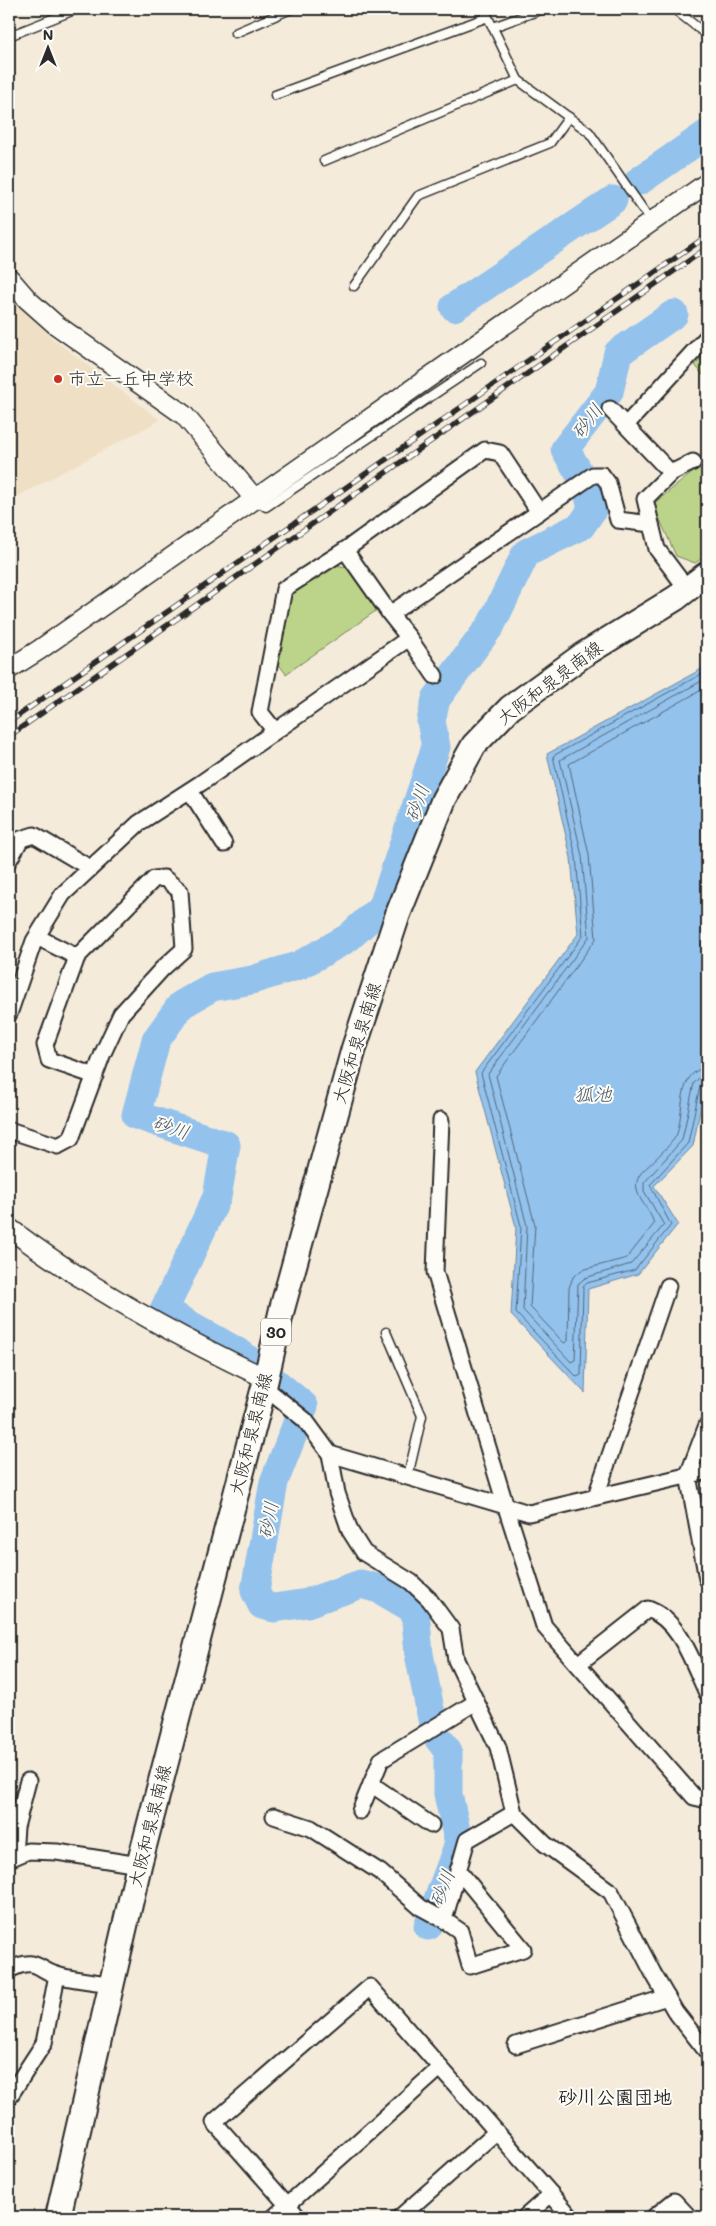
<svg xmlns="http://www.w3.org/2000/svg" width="716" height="2226" font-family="Mali,'Klee One',sans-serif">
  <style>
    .built { fill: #efdfc5 }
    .green { fill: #bcd48a; stroke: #74805a }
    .water { fill: #93c2ed; stroke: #69869f }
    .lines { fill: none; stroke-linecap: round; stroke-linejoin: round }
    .shore { stroke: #556779; stroke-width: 1 }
    .river { stroke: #93c2ed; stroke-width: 29 }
    .service-casing { stroke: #2b2b2b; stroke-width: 11 }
    .minor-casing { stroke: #2b2b2b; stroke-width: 19 }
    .tertiary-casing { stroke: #2b2b2b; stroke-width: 22 }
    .primary-casing { stroke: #2b2b2b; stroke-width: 28 }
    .service { stroke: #fdfcf7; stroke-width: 8 }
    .minor { stroke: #fdfcf7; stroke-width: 15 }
    .tertiary { stroke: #fdfcf7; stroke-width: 19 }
    .primary { stroke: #fdfcf7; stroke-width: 24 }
    .rail-casing { stroke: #2b2b2b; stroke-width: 5.5 }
    .rail { stroke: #fdfcf7; stroke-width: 4; stroke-dasharray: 11; stroke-linecap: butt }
    .poi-dot { fill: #c8321e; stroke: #fdfcf7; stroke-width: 2 }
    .labels { text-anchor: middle; stroke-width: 4; stroke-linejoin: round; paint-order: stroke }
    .shield { fill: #fdfcf7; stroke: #6a6a68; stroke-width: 1 }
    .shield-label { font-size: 16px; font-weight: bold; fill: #2b2b2b }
    .poi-label { font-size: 18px; fill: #2b2b2b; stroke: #fdfcf7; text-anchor: start }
    .street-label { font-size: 18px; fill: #2b2b2b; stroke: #fdfcf7 }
    .water-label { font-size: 19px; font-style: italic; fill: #4a5865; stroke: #fdfcf7 }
    .neighbourhood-label { font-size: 19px; font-weight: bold; fill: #2b2b2b; stroke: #fdfcf7 }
  </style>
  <rect width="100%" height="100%" fill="#f5ebda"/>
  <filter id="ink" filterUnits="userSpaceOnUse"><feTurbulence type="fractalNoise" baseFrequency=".02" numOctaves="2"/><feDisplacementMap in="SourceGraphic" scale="10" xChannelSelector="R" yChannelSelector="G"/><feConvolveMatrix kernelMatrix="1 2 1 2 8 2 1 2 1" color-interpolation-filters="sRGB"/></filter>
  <g filter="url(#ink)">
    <path class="built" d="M9,294L53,339L160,420L9,501Z"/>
    <g class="green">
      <path d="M707,353V380L695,365Z"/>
      <path d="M707,461V555L695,563L676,556L653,504Z"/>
      <path d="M336,565L346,567L377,610L286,674L277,662L291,595Z"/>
    </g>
    <path class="water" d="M707,666V1075L693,1146L654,1186L678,1224L638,1274L588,1289L585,1393L511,1315L516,1227L475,1072L578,934L571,858L547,754Z"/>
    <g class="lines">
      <g class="shore">
        <path d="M707,671L553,756L576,857L583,936L481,1073L521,1226L516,1313L577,1377L581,1375L583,1287L587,1283L635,1270L671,1225L650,1185L688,1143L700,1086L703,1082L707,1081"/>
        <path d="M707,678L560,760L582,856L589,937L488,1074L527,1226L523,1310L571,1362L575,1360L578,1284L585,1278L631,1264L664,1225L644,1191V1183L682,1140L694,1083L700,1077L707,1075"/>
        <path d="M707,687L569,764L589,855L596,939L496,1076L535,1225L530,1307L564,1343L568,1341L569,1288L573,1277L582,1270L627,1258L654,1224C650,1206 627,1193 641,1173C649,1165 671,1145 676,1136C685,1116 676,1069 707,1068"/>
      </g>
      <g class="river">
        <path d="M639,181L707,134"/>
        <path d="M454,307L613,200"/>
        <path d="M428,1926L459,1844L448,1794V1751L435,1734L419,1654L415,1610L379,1589L361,1584L307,1603L274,1608L262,1605L255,1591L274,1482L304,1406L241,1354L164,1310L217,1197L226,1145L136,1115L156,1040L181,1005L212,987L252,980L300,965L348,938L383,906L436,747L431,721L436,699L491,625L526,553L581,526L592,510L587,486L565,449L609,392L618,353L674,314"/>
      </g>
      <g class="service-casing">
        <g id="service">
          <path d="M484,9L518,80L589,132L651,221"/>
          <path d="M674,9L707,35"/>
          <path d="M493,27L543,9"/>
          <path d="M235,33L291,9"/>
          <path d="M9,36L77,9"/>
          <path d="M275,95L488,17"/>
          <path d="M324,161L518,80"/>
          <path d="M354,286L418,196L550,143L569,117"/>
          <path d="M256,500L266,507L481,363"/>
          <path d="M386,1332L422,1416L408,1476"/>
        </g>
      </g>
      <g class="minor-casing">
        <g id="minor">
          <path d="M610,409L671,473"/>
          <path d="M626,425L707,337"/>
          <path d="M345,550L485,450L500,453L539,512"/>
          <path d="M687,589L657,549L645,499L671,473L693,462"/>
          <path d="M409,638L435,676"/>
          <path d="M275,731L260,712L284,589L345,550L390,614"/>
          <path d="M190,791L224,844"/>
          <path d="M9,860L21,839L34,835L90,868"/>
          <path d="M37,937L77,957"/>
          <path d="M9,1014L34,941L63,894L139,823L201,783L409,638L390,614L593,475H602L608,483L618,520L651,524"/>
          <path d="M441,1120L435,1272L506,1507L544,1626L694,1797L707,1800"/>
          <path d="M9,1130L58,1146L71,1139L103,1053L121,1014L162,969L184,949L180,891L164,878L154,879L77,957L45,1045L49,1060L95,1076"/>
          <path d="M264,1387L305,1420L330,1454L337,1493L350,1531L364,1553L411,1582L429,1599L451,1629L456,1660L498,1747L514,1813L545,1844L611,1892L653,1973L675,2011L707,2052"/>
          <path d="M707,1425L688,1475L707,1579"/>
          <path d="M330,1454L529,1513L707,1471"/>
          <path d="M596,1496L668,1286"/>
          <path d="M578,1664L648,1609C681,1621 693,1664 707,1693"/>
          <path d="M371,1784L431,1825"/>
          <path d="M360,1811L381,1760L476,1702"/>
          <path d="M274,1816L311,1828L380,1872L420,1907L444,1920"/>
          <path d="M14,1856L16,1827L28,1781"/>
          <path d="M9,1859L28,1851L57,1852L139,1865"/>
          <path d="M458,1870L523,1949L470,1966L460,1931L444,1920L467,1840L514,1813"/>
          <path d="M9,1970C38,1955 37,1971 60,1976C77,1980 94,1982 111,1984"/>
          <path d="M516,2045L667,1997"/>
          <path d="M9,2097L44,2043L57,1975"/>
          <path d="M274,2217L440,2068"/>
          <path d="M298,2217L214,2122L370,1987L571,2217"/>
          <path d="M400,2217L496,2132"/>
          <path d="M525,2217L551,2194"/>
          <path d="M654,2217L674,2201L689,2217"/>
        </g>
      </g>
      <g class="tertiary-casing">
        <g id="tertiary">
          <path d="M9,278L28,300L55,324L184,415L255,499"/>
          <path d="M9,669L39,650L707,183"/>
          <path d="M9,1228C88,1288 176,1336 265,1378"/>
        </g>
      </g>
      <g class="primary-casing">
        <path id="primary" d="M58,2217L139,1865L264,1387L282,1309L354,1048L398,914L444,799L474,745L510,708L583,655L676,598L707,574"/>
      </g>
      <use href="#service" class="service"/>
      <use href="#minor" class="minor"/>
      <use href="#tertiary" class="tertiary"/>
      <use href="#primary" class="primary"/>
      <g class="rail-casing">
        <g id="rail">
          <path d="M9,722L707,236"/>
          <path d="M9,736L707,248"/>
        </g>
      </g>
      <use href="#rail" class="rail"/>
    </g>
  </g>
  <circle class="poi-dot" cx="58" cy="379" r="5"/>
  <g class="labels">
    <rect class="shield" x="261" y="1318.5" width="30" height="27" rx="4"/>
    <g class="shield-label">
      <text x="276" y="1338">30</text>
    </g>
    <g class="poi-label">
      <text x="68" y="385">市立一丘中学校</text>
    </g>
    <g class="street-label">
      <text transform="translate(550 683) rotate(-37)" y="6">大阪和泉泉南線</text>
      <text transform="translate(357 1043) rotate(-73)" y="6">大阪和泉泉南線</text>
      <text transform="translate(251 1434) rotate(-76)" y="6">大阪和泉泉南線</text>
      <text transform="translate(150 1826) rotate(-76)" y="6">大阪和泉泉南線</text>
    </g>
    <g class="water-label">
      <text transform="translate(587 421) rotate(-52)" y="7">砂川</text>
      <text transform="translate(417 803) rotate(-71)" y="7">砂川</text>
      <text x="593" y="1101">狐池</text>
      <text transform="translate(171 1127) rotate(18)" y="7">砂川</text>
      <text transform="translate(268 1520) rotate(-80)" y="7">砂川</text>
      <text transform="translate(442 1888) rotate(-69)" y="7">砂川</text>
    </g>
    <g class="neighbourhood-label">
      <text x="615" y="2104">砂川公園団地</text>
    </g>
  </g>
  <rect width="716" height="2226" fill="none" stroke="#fdfcf7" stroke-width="30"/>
  <rect x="15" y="15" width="686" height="2196" fill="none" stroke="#2b2b2b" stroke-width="2" filter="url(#ink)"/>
  <g transform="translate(48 48)" stroke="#fdfcf7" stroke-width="4" paint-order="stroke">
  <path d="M0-4L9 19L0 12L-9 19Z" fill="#2b2b2b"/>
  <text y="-8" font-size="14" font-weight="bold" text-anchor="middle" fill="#2b2b2b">N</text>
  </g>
</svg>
